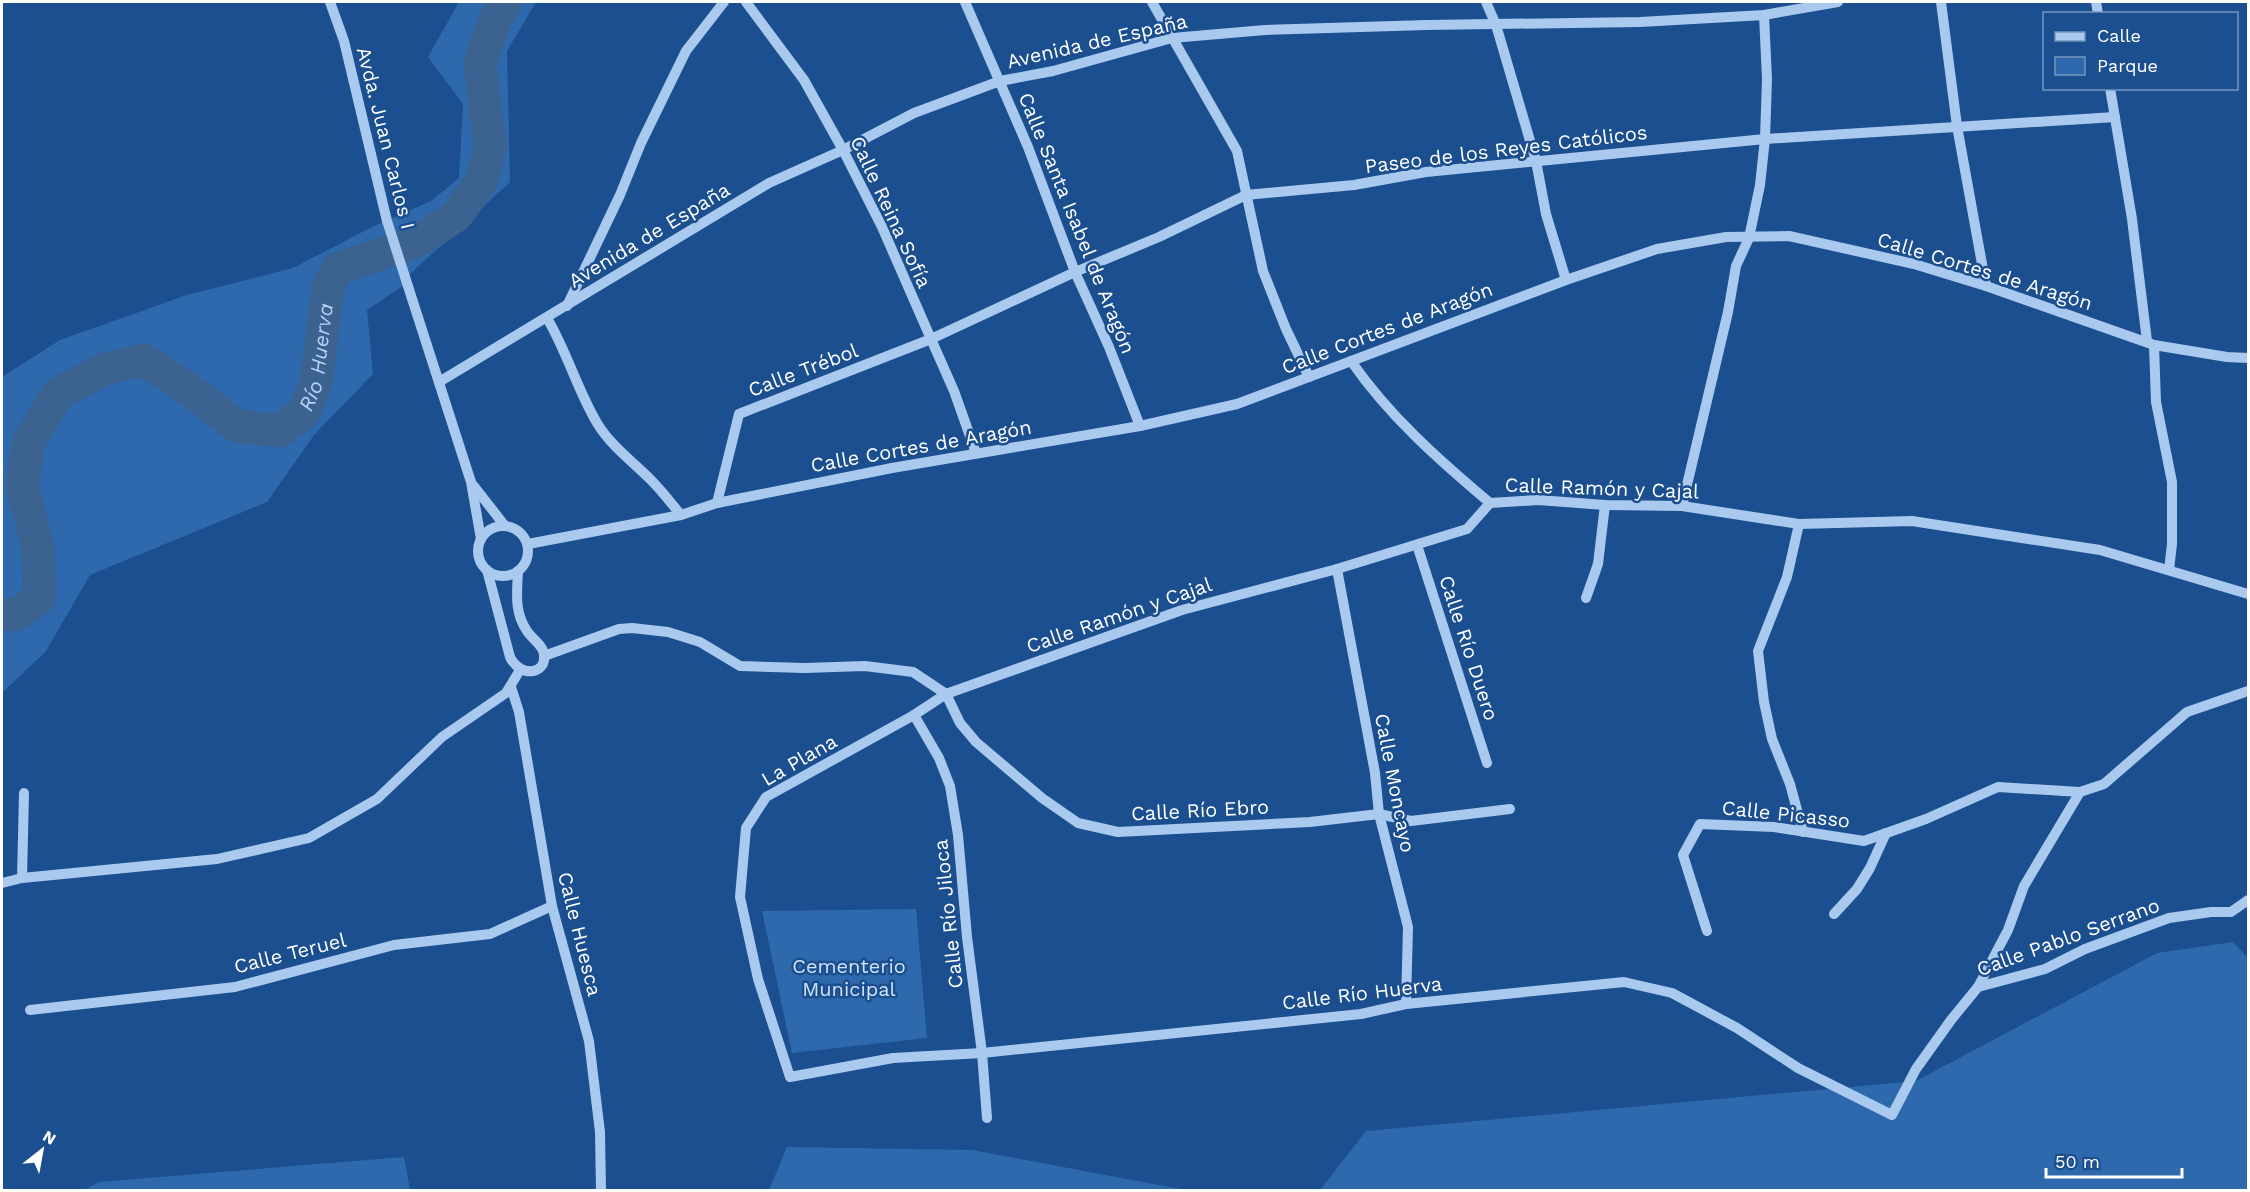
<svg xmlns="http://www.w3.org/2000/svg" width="2250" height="1192" font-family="'Work Sans',sans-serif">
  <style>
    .green { fill: #2e69ad }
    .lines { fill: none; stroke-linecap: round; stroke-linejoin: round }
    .river { stroke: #3c6290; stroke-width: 33 }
    .minor { stroke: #a9c9ee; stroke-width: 10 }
    .labels { text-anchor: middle; stroke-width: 5; stroke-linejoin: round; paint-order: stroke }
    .street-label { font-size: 20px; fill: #fff; stroke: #1b4f8f }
    .park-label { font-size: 20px; fill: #cfe3fa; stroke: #1b4f8f }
    .water-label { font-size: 21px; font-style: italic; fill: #b5d3f5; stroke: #1b4f8f }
  </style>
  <rect width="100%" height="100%" fill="#1b4f8f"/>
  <g class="green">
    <path d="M459,2H536L507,51L510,182L409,275L406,284L367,310L373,374L314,435L267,502L90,575L46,651L2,693V377L60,340L187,295L293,268L370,228L431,201L459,178L463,104L428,57Z"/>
    <path d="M916,909L927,1038L792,1053L762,911Z"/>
    <path d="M2233,942L2248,958V1190H1320L1366,1131L1916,1081L2157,953Z"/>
    <path d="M787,1147L972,1150L1186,1190H769Z"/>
    <path d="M404,1157L410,1190H84L99,1182Z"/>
  </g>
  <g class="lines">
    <path class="river" id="s1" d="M2,614L16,615L39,598L38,548L22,485L29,441L58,394L104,369L144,360L193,392L236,426L280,431L304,412L316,384L328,288L337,269L418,241L456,216L481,182L491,146L485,108L480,63L495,20L506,2"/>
    <g class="minor">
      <path d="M330,2L344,41L387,221L471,482L481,539"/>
      <path d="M746,2L804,80L843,150L882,227L931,339L954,391L976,453"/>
      <path d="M965,2L1028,147L1075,272L1109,347L1140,426"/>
      <path d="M1152,2L1237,151L1263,271L1286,329L1309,377"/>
      <path d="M1486,2L1496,25L1536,161L1546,214L1566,280"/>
      <path d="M1941,2L1957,126L1986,286"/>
      <path d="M2096,2L2098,14"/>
      <path d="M2110,88L2132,219L2147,341"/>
      <path d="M567,306L620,195L641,143L686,51L724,2"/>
      <path d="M547,318C567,352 577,389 597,423C611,446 632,461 651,480C662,491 671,503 681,515"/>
      <path d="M2154,345L2156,402L2172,482V544L2169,570"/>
      <path d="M1351,361C1389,416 1439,460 1490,503"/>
      <path d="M439,382L769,183L843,150L914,113L1000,81L1053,71L1172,38L1265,30L1427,25L1640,22L1764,15L1838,2"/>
      <path d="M473,485L505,526"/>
      <path d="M717,503L739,414L931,339L1075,272L1159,237L1246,195L1354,185L1426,172L1765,139L2115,117"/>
      <path d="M1682,506L1728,312L1736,266L1749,238L1760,185L1765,139L1767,79L1764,15"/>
      <path d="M1799,524L1787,577L1758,651L1764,702L1772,739L1790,784L1803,832"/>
      <circle cx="503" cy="551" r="25"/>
      <path d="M528,544L681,515L717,503L892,468L1140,426L1237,404L1566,280L1657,249L1726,237L1789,236L1914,264L1986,286L2154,345L2227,357L2248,358"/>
      <path d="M1417,545L1487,763"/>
      <path d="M1337,569L1375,773L1379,814L1408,927L1406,1004"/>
      <path d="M487,570L510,657C520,678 547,675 544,654C543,645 531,638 527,631C514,612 517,593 518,571"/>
      <path d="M2248,594L2100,550L1912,521L1799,524L1682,506L1605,505L1538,500L1490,503L1467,529L1337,569L1182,610L946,694L914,715L766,797L746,828L740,897L758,979L790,1077L893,1058L982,1053L1361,1014L1406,1004L1624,982L1672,993L1737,1028L1798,1068L1892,1115L1916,1069L1951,1020L1978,987L2045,969L2085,949L2169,918L2211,912H2231L2248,900"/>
      <path d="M1586,598L1598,564L1605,505"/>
      <path d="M544,656L619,629L632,628L668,632L700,642L740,666L805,668L865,666L913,672L946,694"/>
      <path d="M511,687L519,712L552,906L589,1041L600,1132L601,1190"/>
      <path d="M946,694L960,723L976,742L1042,798L1078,823L1118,832L1310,822L1379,814L1411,821L1510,809"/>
      <path d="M914,715L939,758L950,786L958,835L967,937L982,1053L987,1118"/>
      <path d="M22,878L24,793"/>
      <path d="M2,883L22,878L217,859L309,838L377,799L442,737L506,693L520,670"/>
      <path d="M1834,914L1857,889L1870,868L1886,833"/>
      <path d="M1707,931L1683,855L1700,824L1774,827L1864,841L1926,819L1998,787L2080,792"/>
      <path d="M1978,987L2008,930L2024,886L2080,792L2104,784L2187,712L2248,691"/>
      <path d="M30,1010L235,987L394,945L490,934L552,906"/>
    </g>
  </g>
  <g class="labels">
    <g class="street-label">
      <text transform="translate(1097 41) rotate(-13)" y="7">Avenida de España</text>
      <text transform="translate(386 138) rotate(76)" y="7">Avda. Juan Carlos I</text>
      <text transform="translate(1506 149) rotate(-7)" y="7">Paseo de los Reyes Católicos</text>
      <text transform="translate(891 212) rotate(65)" y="7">Calle Reina Sofía</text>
      <text transform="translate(1077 223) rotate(68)" y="7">Calle Santa Isabel de Aragón</text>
      <text transform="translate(649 235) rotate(-31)" y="7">Avenida de España</text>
      <text transform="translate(1985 271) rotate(17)" y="7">Calle Cortes de Aragón</text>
      <text transform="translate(1387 328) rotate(-21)" y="7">Calle Cortes de Aragón</text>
      <text transform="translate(803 370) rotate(-21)" y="7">Calle Trébol</text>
      <text transform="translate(921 446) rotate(-10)" y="7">Calle Cortes de Aragón</text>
      <text transform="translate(1602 488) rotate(2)" y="7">Calle Ramón y Cajal</text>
      <text transform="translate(1119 615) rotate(-19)" y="7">Calle Ramón y Cajal</text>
      <text transform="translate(1469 648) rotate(72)" y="7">Calle Río Duero</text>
      <text transform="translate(799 760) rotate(-30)" y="7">La Plana</text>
      <text transform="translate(1395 783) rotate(79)" y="7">Calle Moncayo</text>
      <text transform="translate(1200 810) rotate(-3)" y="7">Calle Río Ebro</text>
      <text transform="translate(1786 814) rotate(6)" y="7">Calle Picasso</text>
      <text transform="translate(948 914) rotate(-96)" y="7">Calle Río Jiloca</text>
      <text transform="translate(580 934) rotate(76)" y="7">Calle Huesca</text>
      <text transform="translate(2068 937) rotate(-20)" y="7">Calle Pablo Serrano</text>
      <text transform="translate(290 953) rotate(-14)" y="7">Calle Teruel</text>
      <text transform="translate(1362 993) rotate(-7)" y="7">Calle Río Huerva</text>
    </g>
    <g class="park-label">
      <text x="849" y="973">Cementerio<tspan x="849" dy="23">Municipal</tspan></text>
    </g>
    <g class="water-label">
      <text dy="7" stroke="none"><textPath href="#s1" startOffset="596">Río Huerva</textPath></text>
    </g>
  </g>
  <rect width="2250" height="1192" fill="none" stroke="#ffffff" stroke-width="6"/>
  <rect x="2043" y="12" width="195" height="78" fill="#1b4f8f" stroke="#7695bc" stroke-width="1.5"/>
  <rect x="2055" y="32" width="30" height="9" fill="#a9c9ee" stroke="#7695bc" stroke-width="1.5"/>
  <text x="2097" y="42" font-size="18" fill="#ffffff">Calle</text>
  <rect x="2055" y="57" width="30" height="18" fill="#2e69ad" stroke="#7695bc" stroke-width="1.5"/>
  <text x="2097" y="72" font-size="18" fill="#ffffff">Parque</text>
  <g transform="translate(42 1150) rotate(31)" stroke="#1b4f8f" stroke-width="4.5" paint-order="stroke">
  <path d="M0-4.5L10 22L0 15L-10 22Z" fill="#ffffff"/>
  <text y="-9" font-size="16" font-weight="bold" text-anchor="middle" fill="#ffffff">N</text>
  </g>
  <path d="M2046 1168v9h136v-9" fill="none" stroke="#ffffff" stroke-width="3"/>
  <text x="2055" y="1168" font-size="18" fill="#ffffff" stroke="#1b4f8f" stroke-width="4.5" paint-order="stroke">50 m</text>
</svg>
